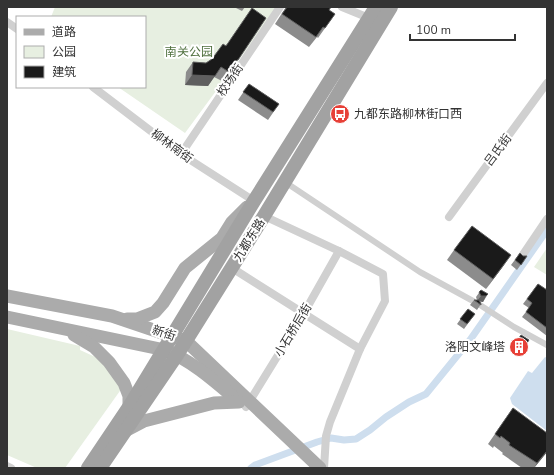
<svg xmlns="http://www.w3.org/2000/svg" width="554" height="475" font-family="'Nunito Sans','Noto Sans SC',sans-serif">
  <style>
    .green { fill: #e7efe1 }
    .water { fill: #cedeee }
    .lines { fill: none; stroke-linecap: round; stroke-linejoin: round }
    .canal { stroke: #cedeee; stroke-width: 7 }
    .pedestrian { stroke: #d0d0d0; stroke-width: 6 }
    .minor { stroke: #d0d0d0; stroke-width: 8 }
    .primary { stroke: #ababab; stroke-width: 13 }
    .trunk { stroke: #a2a2a2; stroke-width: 14 }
    .wall { fill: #8c8c8c }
    .shaded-wall { fill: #5f5f5f }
    .building { fill: #1a1a1a; stroke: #5f5f5f }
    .labels { text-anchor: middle; stroke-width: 4; stroke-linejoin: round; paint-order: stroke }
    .park-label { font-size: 12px; fill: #4f703e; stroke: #fff }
    .street-label { font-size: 12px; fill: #333; stroke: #fff }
    .poi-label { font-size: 12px; fill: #333; stroke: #fff; text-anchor: start }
  </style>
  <rect width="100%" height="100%" fill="#fff"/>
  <g class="green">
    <path d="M55,7H278L185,133L118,87H145V17H51Z"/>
    <path d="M547,248V275L534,267Z"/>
    <path d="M7,329L80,346V350L104,361L122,388L65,468H37L7,455Z"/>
  </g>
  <path class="water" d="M545,357L547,358V431L512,404L510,398L528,371L532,373Z"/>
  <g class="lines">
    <path class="canal" d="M251,468L255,465L317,442L331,438L344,440L356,439L370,430L386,417L409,402L426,394L470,340L547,230"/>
    <g class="pedestrian">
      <path d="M285,182L420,272L473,301"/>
      <path d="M480,305L514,327L547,345"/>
    </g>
    <g class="minor">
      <path d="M342,7L369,18"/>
      <path d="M7,22L17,29"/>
      <path d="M93,87L181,154L254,201"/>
      <path d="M181,154L280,7"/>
      <path d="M264,216L339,251L383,274L385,301L360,349L330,422L326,436L324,468"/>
      <path d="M449,217L547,83"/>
      <path d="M522,256L547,219"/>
      <path d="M232,268L360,349"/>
      <path d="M246,407L304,313L339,251"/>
      <path d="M7,466L11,468"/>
    </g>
    <g class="primary">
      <path d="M7,296L112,316L186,341L320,468"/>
      <path d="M7,317L165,350C190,360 211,378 232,396"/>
      <path d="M127,319H137L155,312L163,303L185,268L222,238L232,222L247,207"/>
      <path d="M74,335L94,347L109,362L124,383L129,396V407"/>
      <path d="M125,431L144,421L214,403L239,402"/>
    </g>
    <g class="trunk">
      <path d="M88,468L129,407L254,201L376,7"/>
      <path d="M100,468L177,355L264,216L391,7"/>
    </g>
  </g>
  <g class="wall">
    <path d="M234,7H245L242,11Z"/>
    <path d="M286,7H331L329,10L335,14L318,38L317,37L309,47L275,24Z"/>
    <path d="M266,18L231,70L230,69L222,81L214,77L208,86L185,85L186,72L193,62L206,63L212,59L226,45Z"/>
    <path d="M249,84L279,104L268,120L238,100Z"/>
    <path d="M454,250L504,265L486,289L447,260Z"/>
    <path d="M520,253L523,256H527L517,270L511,265Z"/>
    <path d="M538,284L547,290V336L522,317L529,308L523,304Z"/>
    <path d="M481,290L488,294L483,302L480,301L481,304L477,310L470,305L474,300H477L476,297Z"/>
    <path d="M468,309L475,314L464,329L457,324Z"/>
    <path d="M521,335L529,340L519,354L512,349Z"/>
    <path d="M513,408L547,452L534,468H522L502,454L503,453L494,446L493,448L488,444Z"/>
  </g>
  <g class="shaded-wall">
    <path d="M192,75L215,76L208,86L185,85Z"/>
    <path d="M511,255L504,265L486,289L493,279Z"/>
    <path d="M481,296H486L483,302L477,301Z"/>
    <path d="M547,451V452L534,468L537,463Z"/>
  </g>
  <g class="building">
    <path d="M287,7H331L329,10L335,14L325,28L323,27L316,37L282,14Z"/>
    <path d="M252,8L266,18L238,60H237L229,72L221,67L215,76L192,75L193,62L206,63L212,59L223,44L226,46Z"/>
    <path d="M249,84L279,104L273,112L243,92Z"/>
    <path d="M472,226L511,255L493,279L454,250Z"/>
    <path d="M520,253L523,256H527L521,265L515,260Z"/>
    <path d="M538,284L547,290V328L526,312L532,303L527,299Z"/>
    <path d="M481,290L488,294L486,296H481L479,292Z"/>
    <path d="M474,300H479L481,304V305Z"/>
    <path d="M468,309L475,314L467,324L460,319Z"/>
    <path d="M521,335L529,340L523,349L515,344Z"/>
    <path d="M513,408L547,433V451L537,463L509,445L510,443L501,436L500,438L495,434Z"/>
  </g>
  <defs>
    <g id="bus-disc" transform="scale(1)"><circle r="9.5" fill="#e74037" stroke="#fff"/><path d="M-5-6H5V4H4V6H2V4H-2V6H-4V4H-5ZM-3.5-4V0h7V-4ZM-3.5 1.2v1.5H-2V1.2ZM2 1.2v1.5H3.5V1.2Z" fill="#fff"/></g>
    <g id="building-disc" transform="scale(1)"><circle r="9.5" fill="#e74037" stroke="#fff"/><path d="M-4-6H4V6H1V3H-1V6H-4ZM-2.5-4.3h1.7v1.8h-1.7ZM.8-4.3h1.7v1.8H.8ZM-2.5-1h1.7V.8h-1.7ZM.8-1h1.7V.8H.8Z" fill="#fff"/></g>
  </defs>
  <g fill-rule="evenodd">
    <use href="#bus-disc" x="340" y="114"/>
    <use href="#building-disc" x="519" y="347"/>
  </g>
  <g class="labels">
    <g class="park-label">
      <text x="189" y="56">南关公园</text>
    </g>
    <g class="street-label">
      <text transform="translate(230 80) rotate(-56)" y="4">校场街</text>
      <text transform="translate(172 146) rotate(36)" y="4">柳林南街</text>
      <text transform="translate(498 150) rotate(-53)" y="4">吕氏街</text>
      <text transform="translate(249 240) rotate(-58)" y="4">九都东路</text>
      <text transform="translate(293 330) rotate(-59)" y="4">小石桥后街</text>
      <text transform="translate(164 333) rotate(19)" y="4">新街</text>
    </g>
    <g class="poi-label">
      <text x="354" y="118">九都东路柳林街口西</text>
      <text x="505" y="351" text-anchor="end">洛阳文峰塔</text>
    </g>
  </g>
  <rect width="554" height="475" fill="none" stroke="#333333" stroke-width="16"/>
  <rect x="16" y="16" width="130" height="72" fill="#ffffff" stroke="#adadad"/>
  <rect x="24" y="29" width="20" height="6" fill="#ababab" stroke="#adadad"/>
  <text x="52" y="36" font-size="12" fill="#333333">道路</text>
  <rect x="24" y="46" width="20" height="12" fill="#e7efe1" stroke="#adadad"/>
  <text x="52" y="56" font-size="12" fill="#333333">公园</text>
  <rect x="24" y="66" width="20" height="12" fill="#1a1a1a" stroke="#adadad"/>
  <text x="52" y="76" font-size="12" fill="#333333">建筑</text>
  <path d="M410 34v6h105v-6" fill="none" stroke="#333333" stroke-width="2"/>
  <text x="416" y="34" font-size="12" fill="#333333" stroke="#ffffff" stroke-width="3" paint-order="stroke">100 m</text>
</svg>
